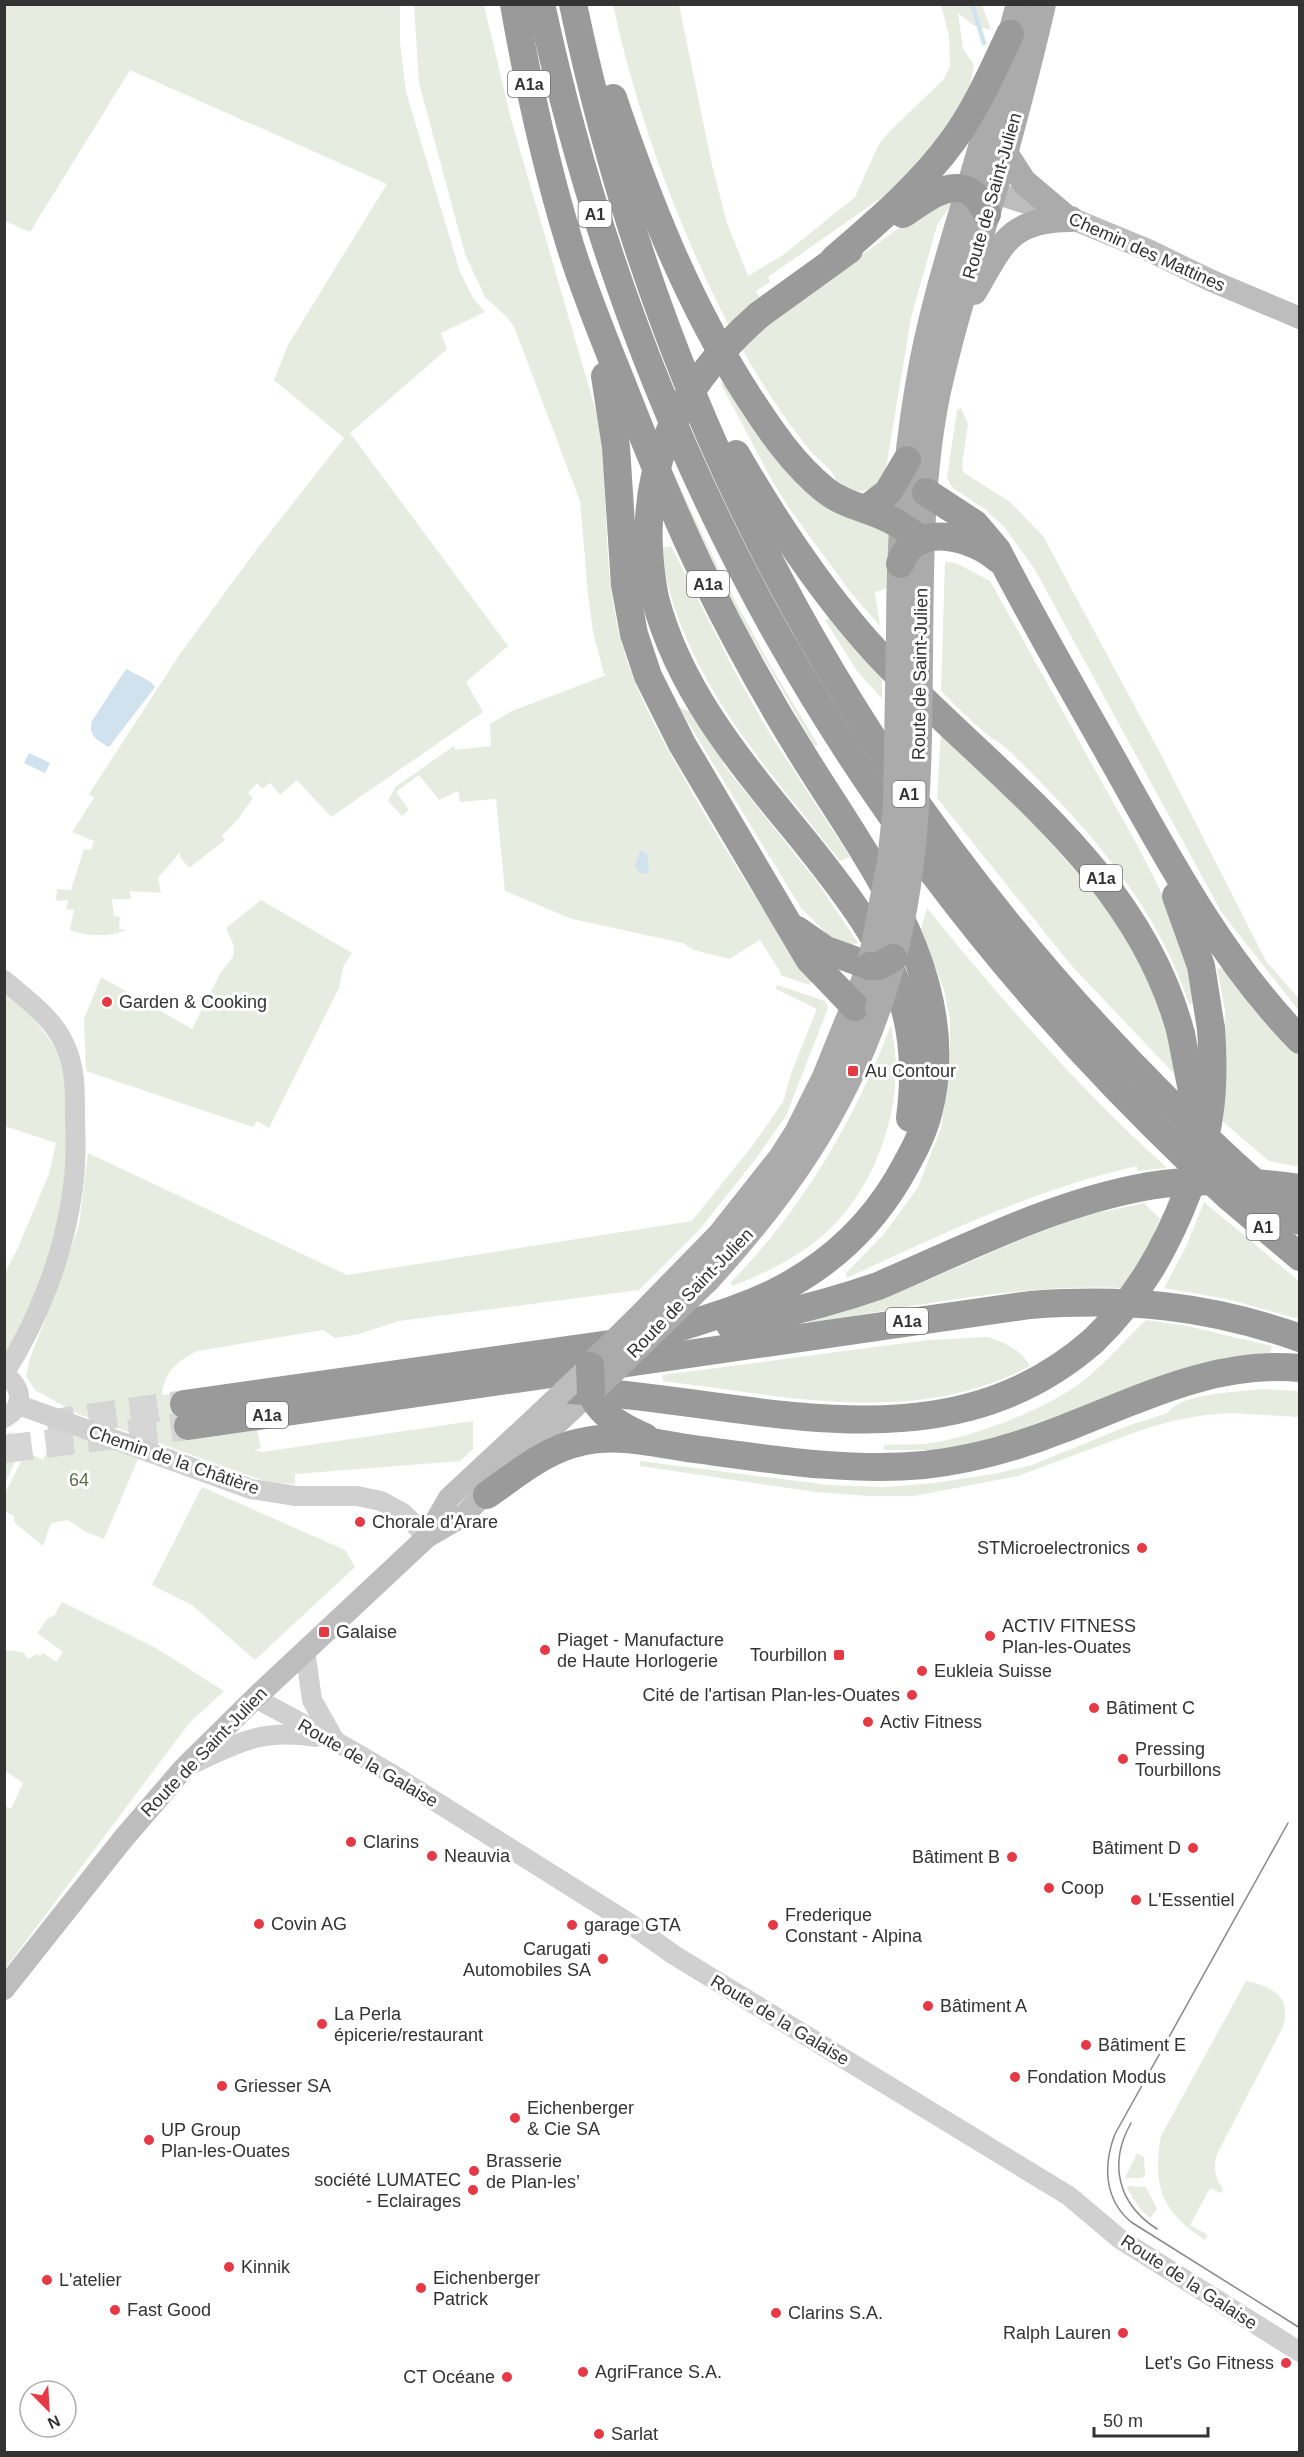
<svg xmlns="http://www.w3.org/2000/svg" width="1304" height="2457" font-family="Arial,sans-serif">
  <style>
    .green { fill: #e6ecdf }
    .water { fill: #cfe2ee }
    .lines { fill: none; stroke-linecap: round; stroke-linejoin: round }
    .stream { stroke: #cfe2ee; stroke-width: 4.5 }
    .motorway-tunnel { stroke: #d6d6d6; stroke-width: 28; stroke-dasharray: 28 14; stroke-linecap: butt }
    .tertiary { stroke: #d0d0d0; stroke-width: 20 }
    .secondary { stroke: #bdbdbd; stroke-width: 22 }
    .primary { stroke: #ababab; stroke-width: 26 }
    .motorway { stroke: #9a9a9a; stroke-width: 28 }
    .tram { stroke: #888; stroke-width: 1.5 }
    .secondary-bridge { stroke: #bdbdbd; stroke-width: 22 }
    .primary-bridge { stroke: #ababab; stroke-width: 26 }
    .motorway-bridge { stroke: #9a9a9a; stroke-width: 28 }
    .poi-dot { fill: #e63946; stroke: #fff; stroke-width: 2 }
    .labels { text-anchor: middle; stroke-width: 6; stroke-linejoin: round; paint-order: stroke }
    .shield { fill: #fff; stroke: #707070; stroke-width: 1.5 }
    .shield-label { font-size: 16px; font-weight: bold; fill: #333 }
    .street-label { font-size: 18px; fill: #333; stroke: #fff }
    .poi-label { font-size: 18px; fill: #333; stroke: #fff; text-anchor: start }
    .park-label { font-size: 18px; fill: #56703f; stroke: #fff }
  </style>
  <rect width="100%" height="100%" fill="#fff"/>
  <g class="green">
    <path d="M4,5H400V43L406,92L460,272L473,298L485,312L441,333L447,349L350,433L508,646L466,682L483,712L331,817L297,780L280,795L270,783L262,789L257,783L248,793L253,798L238,819L222,836L225,840L189,868L180,857V852L158,878L161,893L130,891L131,899H112L114,916L120,917L119,929L127,930C106,937 91,937 70,930L74,910L66,909L68,900L56,901L57,889L71,890L84,849L91,850L94,841L72,832L94,798L89,794L180,654L257,549L344,438L274,380L288,345L387,184L130,70L30,232L5,221Z"/>
    <path d="M414,5H484L511,119L600,425C609,496 602,567 620,637C632,684 655,727 679,769C717,838 760,904 802,970L812,980L809,985L780,975L781,973L760,940L729,959L694,950L683,943L572,919L505,891L496,799L460,802L458,791L439,800L419,775L396,792L409,810L402,816L388,801L395,787L454,746L455,750L491,746L490,724L512,711L607,675L604,674L593,632L588,594L580,501L515,329L508,318L485,297L465,254L419,83Z"/>
    <path d="M613,5H679L712,165L727,223L748,276L783,255L855,197L878,146L889,132L944,79L950,66L949,36L941,5H982L991,30L973,25L958,13L963,49L974,65L965,108L957,124L888,193L768,277L770,282L756,291L761,301L729,326C677,224 637,116 613,5Z"/>
    <path d="M953,202L937,225L911,318L885,475C867,494 859,497 836,481C834,469 816,459 809,449C783,417 761,383 741,347L775,318L910,220Z"/>
    <path d="M726,373L759,427L885,527L890,537V587L875,592L880,626L851,593L789,508L770,477L721,384Z"/>
    <path d="M961,408L968,424L962,465L963,472L1010,502L1043,536L1159,751L1266,961L1299,999V1011L1222,913L1034,568L1004,527L985,509L953,488L947,478L957,410Z"/>
    <path d="M670,466L726,584L769,663L818,745L815,747L722,586Z"/>
    <path d="M671,546L735,672L767,729L850,857L840,861C766,766 677,672 661,548Z"/>
    <path d="M945,562L956,563L990,581C1027,646 1063,712 1099,777C1137,845 1187,925 1194,1003L1189,1004C1156,902 1082,821 1006,748C999,742 991,738 984,732C969,719 955,705 941,691Z"/>
    <path d="M832,617L882,673V699L857,671L825,620Z"/>
    <path d="M678,706L690,712L724,759L723,764L818,883L858,943L851,945L828,935L801,908Z"/>
    <path d="M941,732L1029,818L1093,891L1111,914L1147,972L1181,1081L1070,964L937,798Z"/>
    <path d="M261,900L352,953L343,967L339,988L269,1128L257,1121L253,1127L86,1071L84,1019L101,977L192,1029L221,972L233,957L234,946L226,928Z"/>
    <path d="M927,908C1001,1000 1080,1089 1167,1168L1137,1171V1166C1035,1189 942,1234 847,1278L846,1273L884,1234L918,1187L941,1128L950,1064V1019L944,990L921,929Z"/>
    <path d="M1225,967L1299,1056V1167L1269,1161L1222,1121L1225,1009L1217,969Z"/>
    <path d="M777,985L825,1001L828,1008L786,1116L755,1160L699,1230L639,1290L399,1321L359,1334L335,1338L323,1330L198,1351C178,1360 164,1372 162,1395L180,1393L257,1430L261,1448L254,1450L262,1452L473,1421V1449L460,1461L295,1474V1484L267,1482L78,1414L35,1390L26,1376L30,1358L57,1290L79,1225L88,1153L347,1275L692,1221L753,1145L783,1102L792,1071L817,1009L776,989Z"/>
    <path d="M9,994C32,1016 53,1038 65,1068L68,1169L53,1246L33,1303L5,1353V1273L17,1250L49,1174L56,1143L5,1126L4,999Z"/>
    <path d="M891,1025C893,1039 896,1052 896,1066C896,1133 865,1206 810,1246C786,1263 760,1275 733,1286L730,1283C802,1210 854,1121 891,1025Z"/>
    <path d="M1204,1202L1299,1281V1319L1227,1299L1164,1288L1186,1247Z"/>
    <path d="M1144,1203L1160,1219L1150,1243L1123,1288C1018,1284 912,1306 809,1324V1321C906,1298 988,1248 1082,1217C1102,1211 1124,1208 1144,1203Z"/>
    <path d="M1146,1320L1187,1326L1272,1346L1270,1355L960,1450H884V1445C898,1444 912,1445 925,1444C973,1438 1050,1408 1087,1378C1108,1360 1126,1339 1146,1320Z"/>
    <path d="M988,1337C1006,1344 1020,1348 1030,1366C913,1428 787,1396 663,1381V1375L928,1340Z"/>
    <path d="M1262,1389L1299,1391V1417L1230,1413L1206,1415L1177,1420L1147,1428L1018,1476L914,1496H868L815,1492L640,1466V1461L829,1485L886,1487L933,1483L994,1474L1032,1465L1130,1425L1168,1413C1179,1393 1240,1392 1262,1389Z"/>
    <path d="M56,1429L138,1459L104,1539L86,1532L68,1520L51,1523L43,1546L14,1522V1516L5,1511L4,1495L26,1452L43,1460Z"/>
    <path d="M13,1431L6,1444L21,1450L5,1483V1435Z"/>
    <path d="M202,1487L345,1550L355,1567L255,1660L192,1605L152,1585Z"/>
    <path d="M62,1602L154,1647L224,1691L190,1722L5,1969V1806L11,1809L23,1783L5,1771V1650L23,1652L28,1659L37,1654L40,1656L43,1653L56,1662L63,1652L37,1633L48,1618L54,1616Z"/>
    <path d="M1246,1981C1273,1987 1292,1996 1283,2027L1217,2154C1213,2167 1215,2178 1223,2189L1221,2193L1210,2188L1190,2225L1208,2235L1205,2240C1162,2212 1152,2187 1161,2136Z"/>
    <path d="M1137,2153L1144,2157L1145,2176L1141,2178H1125Z"/>
    <path d="M1129,2186L1146,2187L1157,2209L1150,2218L1140,2209L1127,2188Z"/>
  </g>
  <g class="water">
    <path d="M126,669L151,682L155,687L109,747C97,740 88,736 92,721Z"/>
    <path d="M29,753L50,763L45,773L24,763Z"/>
    <path d="M640,850L647,853L649,872L645,874L639,872L635,866Z"/>
  </g>
  <g class="lines">
    <path class="stream" d="M972,4L984,43"/>
    <g class="motorway-tunnel">
      <path d="M47,1424L184,1404"/>
      <path d="M4,1449L188,1426"/>
    </g>
    <g class="tertiary">
      <path d="M4,980C26,999 51,1016 64,1043C76,1067 75,1092 75,1119C76,1141 76,1164 73,1187C65,1252 39,1319 4,1374"/>
      <path d="M4,1375C23,1386 25,1407 4,1418"/>
      <path d="M19,1405L251,1489L296,1496H357L381,1501L403,1513L427,1537"/>
      <path d="M305,1650L312,1700L335,1741"/>
      <path d="M255,1698L335,1741L395,1776L629,1923L674,1955L1069,2196L1120,2239L1300,2352"/>
      <path d="M192,1764C238,1743 263,1728 315,1737"/>
    </g>
    <g class="secondary">
      <path d="M992,192L1063,215L1148,250L1212,281L1300,318"/>
      <path d="M427,1536L449,1498L534,1419"/>
      <path d="M4,1989L123,1839L184,1768L255,1698L427,1537L463,1516L529,1450L591,1392"/>
    </g>
    <g class="primary">
      <path d="M1005,153L1024,182L1063,215"/>
      <path d="M974,292C1002,244 1009,219 1071,219"/>
      <path d="M899,634C899,551 904,468 918,386C930,312 953,242 974,171C991,116 1003,60 1019,4"/>
      <path d="M920,655C921,569 920,481 937,396C955,313 983,232 1006,150C1019,102 1032,53 1043,4"/>
      <path d="M707,1280C782,1198 841,1115 878,1008"/>
      <path d="M638,1319L720,1235L781,1158L797,1133L825,1077L870,966"/>
    </g>
    <g class="motorway">
      <path d="M514,4C528,85 546,166 570,245C585,293 604,339 623,386C648,450 674,514 704,576C734,638 768,699 804,757C870,863 963,981 928,1114C922,1137 910,1158 898,1179C870,1226 833,1261 785,1287C741,1311 690,1323 643,1339"/>
      <path d="M541,4C640,462 856,843 1194,1165"/>
      <path d="M573,4C669,462 893,851 1237,1167"/>
      <path d="M613,98C648,201 688,303 748,396C770,430 793,464 825,490C844,505 866,508 887,518C899,523 911,533 922,540"/>
      <path d="M903,214C932,194 967,167 987,214"/>
      <path d="M834,259C877,222 921,185 954,139C977,107 993,70 1010,34"/>
      <path d="M759,315L849,250"/>
      <path d="M605,376L616,447L625,585L634,634L648,676L682,744L809,959L855,1007"/>
      <path d="M736,454C777,525 822,593 877,653C988,772 1138,868 1181,1034"/>
      <path d="M926,492L975,524L997,550C1035,624 1077,696 1118,769C1171,864 1223,961 1300,1040"/>
      <path d="M866,509L888,492L907,460"/>
      <path d="M900,564C914,521 972,536 998,559"/>
      <path d="M655,598C680,694 745,768 806,843C845,892 887,945 904,1006C915,1043 915,1080 910,1118"/>
      <path d="M1176,896L1201,966L1211,1029"/>
      <path d="M797,930L826,950L870,966"/>
      <path d="M1228,1196L1300,1257"/>
      <path d="M1274,1200L1300,1221"/>
      <path d="M730,1325C781,1315 829,1303 878,1286C967,1248 1053,1203 1149,1186C1198,1178 1250,1181 1300,1188"/>
      <path d="M570,1390C749,1400 941,1474 1093,1341"/>
      <path d="M591,1392C599,1415 624,1428 645,1437"/>
      <path d="M184,1404L631,1341"/>
      <path d="M188,1426L1030,1305C1128,1298 1207,1305 1300,1338"/>
      <path d="M487,1495C516,1475 546,1449 581,1442C619,1433 657,1444 694,1449C770,1459 847,1472 924,1465C971,1460 1017,1447 1060,1430C1138,1400 1214,1360 1300,1368"/>
    </g>
    <g class="tram">
      <path d="M1288,1823L1115,2134C1103,2165 1104,2199 1131,2222L1300,2328"/>
      <path d="M1131,2123C1108,2164 1118,2204 1157,2229"/>
    </g>
    <path class="secondary-bridge" d="M534,1419L590,1366"/>
    <g class="primary-bridge">
      <path d="M870,966L890,861L896,806L899,634"/>
      <path d="M878,1008C919,895 919,774 920,655"/>
      <path d="M590,1366L638,1319"/>
      <path d="M591,1392L707,1280"/>
    </g>
    <g class="motorway-bridge">
      <path d="M655,598C632,481 671,392 759,315"/>
      <path d="M870,966H879L893,958"/>
      <path d="M1181,1034L1192,1091V1135"/>
      <path d="M1194,1165L1228,1196"/>
      <path d="M1237,1167L1274,1200"/>
      <path d="M1093,1341C1138,1298 1166,1248 1188,1191C1197,1167 1206,1142 1209,1116C1214,1087 1213,1058 1211,1029"/>
      <path d="M590,1366L591,1392"/>
    </g>
  </g>
  <g class="poi-dot">
    <circle cx="107" cy="1002" r="6"/>
    <rect x="847" y="1065" width="12" height="12" rx="3"/>
    <circle cx="360" cy="1522" r="6"/>
    <circle cx="1142" cy="1548" r="6"/>
    <rect x="318" y="1626" width="12" height="12" rx="3"/>
    <circle cx="990" cy="1636" r="6"/>
    <circle cx="545" cy="1650" r="6"/>
    <rect x="833" y="1649" width="12" height="12" rx="3"/>
    <circle cx="922" cy="1671" r="6"/>
    <circle cx="912" cy="1695" r="6"/>
    <circle cx="1094" cy="1708" r="6"/>
    <circle cx="868" cy="1722" r="6"/>
    <circle cx="1123" cy="1759" r="6"/>
    <circle cx="351" cy="1842" r="6"/>
    <circle cx="1193" cy="1848" r="6"/>
    <circle cx="432" cy="1856" r="6"/>
    <circle cx="1012" cy="1857" r="6"/>
    <circle cx="1049" cy="1888" r="6"/>
    <circle cx="1136" cy="1900" r="6"/>
    <circle cx="259" cy="1924" r="6"/>
    <circle cx="572" cy="1925" r="6"/>
    <circle cx="773" cy="1925" r="6"/>
    <circle cx="603" cy="1959" r="6"/>
    <circle cx="928" cy="2006" r="6"/>
    <circle cx="322" cy="2024" r="6"/>
    <circle cx="1086" cy="2045" r="6"/>
    <circle cx="1015" cy="2077" r="6"/>
    <circle cx="222" cy="2086" r="6"/>
    <circle cx="515" cy="2118" r="6"/>
    <circle cx="149" cy="2140" r="6"/>
    <circle cx="474" cy="2171" r="6"/>
    <circle cx="473" cy="2190" r="6"/>
    <circle cx="229" cy="2267" r="6"/>
    <circle cx="47" cy="2280" r="6"/>
    <circle cx="421" cy="2288" r="6"/>
    <circle cx="115" cy="2310" r="6"/>
    <circle cx="776" cy="2313" r="6"/>
    <circle cx="1123" cy="2333" r="6"/>
    <circle cx="1286" cy="2363" r="6"/>
    <circle cx="583" cy="2372" r="6"/>
    <circle cx="507" cy="2377" r="6"/>
    <circle cx="599" cy="2434" r="6"/>
  </g>
  <g class="labels">
    <g class="shield">
      <rect x="508" y="71" width="42" height="26" rx="4.5"/>
      <rect x="578.5" y="201" width="33" height="26" rx="4.5"/>
      <rect x="687" y="571" width="42" height="26" rx="4.5"/>
      <rect x="892.5" y="781" width="33" height="26" rx="4.5"/>
      <rect x="1080" y="865" width="42" height="26" rx="4.5"/>
      <rect x="1246.5" y="1214" width="33" height="26" rx="4.5"/>
      <rect x="886" y="1308" width="42" height="26" rx="4.5"/>
      <rect x="246" y="1402" width="42" height="26" rx="4.5"/>
    </g>
    <g class="shield-label">
      <text x="529" y="90">A1a</text>
      <text x="595" y="220">A1</text>
      <text x="708" y="590">A1a</text>
      <text x="909" y="800">A1</text>
      <text x="1101" y="884">A1a</text>
      <text x="1263" y="1233">A1</text>
      <text x="907" y="1327">A1a</text>
      <text x="267" y="1421">A1a</text>
    </g>
    <g class="street-label">
      <text transform="translate(992 196) rotate(-74)" y="6">Route de Saint-Julien</text>
      <text transform="translate(1147 252) rotate(24)" y="6">Chemin des Mattines</text>
      <text transform="translate(920 674) rotate(-89)" y="6">Route de Saint-Julien</text>
      <text transform="translate(690 1293) rotate(-46)" y="6">Route de Saint-Julien</text>
      <text transform="translate(174 1460) rotate(19)" y="6">Chemin de la Châtière</text>
      <text transform="translate(204 1752) rotate(-46)" y="6">Route de Saint-Julien</text>
      <text transform="translate(368 1763) rotate(30)" y="6">Route de la Galaise</text>
      <text transform="translate(780 2020) rotate(31)" y="6">Route de la Galaise</text>
      <text transform="translate(1189 2282) rotate(33)" y="6">Route de la Galaise</text>
    </g>
    <g class="poi-label">
      <text x="119" y="1008">Garden &amp; Cooking</text>
      <text x="865" y="1077">Au Contour</text>
      <text x="372" y="1528">Chorale d’Arare</text>
      <text x="1130" y="1554" text-anchor="end">STMicroelectronics</text>
      <text x="1002" y="1632">ACTIV FITNESS<tspan x="1002" dy="21">Plan-les-Ouates</tspan></text>
      <text x="336" y="1638">Galaise</text>
      <text x="557" y="1646">Piaget - Manufacture<tspan x="557" dy="21">de Haute Horlogerie</tspan></text>
      <text x="827" y="1661" text-anchor="end">Tourbillon</text>
      <text x="934" y="1677">Eukleia Suisse</text>
      <text x="900" y="1701" text-anchor="end">Cité de l'artisan Plan-les-Ouates</text>
      <text x="1106" y="1714">Bâtiment C</text>
      <text x="880" y="1728">Activ Fitness</text>
      <text x="1135" y="1755">Pressing<tspan x="1135" dy="21">Tourbillons</tspan></text>
      <text x="363" y="1848">Clarins</text>
      <text x="1181" y="1854" text-anchor="end">Bâtiment D</text>
      <text x="444" y="1862">Neauvia</text>
      <text x="1000" y="1863" text-anchor="end">Bâtiment B</text>
      <text x="1061" y="1894">Coop</text>
      <text x="1148" y="1906">L'Essentiel</text>
      <text x="785" y="1921">Frederique<tspan x="785" dy="21">Constant - Alpina</tspan></text>
      <text x="271" y="1930">Covin AG</text>
      <text x="584" y="1931">garage GTA</text>
      <text x="591" y="1955" text-anchor="end">Carugati<tspan x="591" dy="21">Automobiles SA</tspan></text>
      <text x="940" y="2012">Bâtiment A</text>
      <text x="334" y="2020">La Perla<tspan x="334" dy="21">épicerie/restaurant</tspan></text>
      <text x="1098" y="2051">Bâtiment E</text>
      <text x="1027" y="2083">Fondation Modus</text>
      <text x="234" y="2092">Griesser SA</text>
      <text x="527" y="2114">Eichenberger<tspan x="527" dy="21">&amp; Cie SA</tspan></text>
      <text x="161" y="2136">UP Group<tspan x="161" dy="21">Plan-les-Ouates</tspan></text>
      <text x="486" y="2167">Brasserie<tspan x="486" dy="21">de Plan-les’</tspan></text>
      <text x="461" y="2186" text-anchor="end">société LUMATEC<tspan x="461" dy="21">- Eclairages</tspan></text>
      <text x="241" y="2273">Kinnik</text>
      <text x="433" y="2284">Eichenberger<tspan x="433" dy="21">Patrick</tspan></text>
      <text x="59" y="2286">L'atelier</text>
      <text x="127" y="2316">Fast Good</text>
      <text x="788" y="2319">Clarins S.A.</text>
      <text x="1111" y="2339" text-anchor="end">Ralph Lauren</text>
      <text x="1274" y="2369" text-anchor="end">Let's Go Fitness</text>
      <text x="595" y="2378">AgriFrance S.A.</text>
      <text x="495" y="2383" text-anchor="end">CT Océane</text>
      <text x="611" y="2440">Sarlat</text>
    </g>
    <g class="park-label">
      <text x="79" y="1486">64</text>
    </g>
  </g>
  <rect width="1304" height="2457" fill="none" stroke="#333333" stroke-width="12"/>
  <g transform="translate(48 2409) rotate(156)"><circle r="28" fill="#ffffff" stroke="#adadad" stroke-width="1.5"/>
  <path d="M0-4.5L10 22L0 15L-10 22Z" fill="#e63946"/>
  <text y="-9" font-size="16" font-weight="bold" text-anchor="middle" fill="#333333">N</text>
  </g>
  <path d="M1094 2427v9h114v-9" fill="none" stroke="#333333" stroke-width="3"/>
  <text x="1103" y="2427" font-size="18" fill="#333333" stroke="#ffffff" stroke-width="4.5" paint-order="stroke">50 m</text>
</svg>
